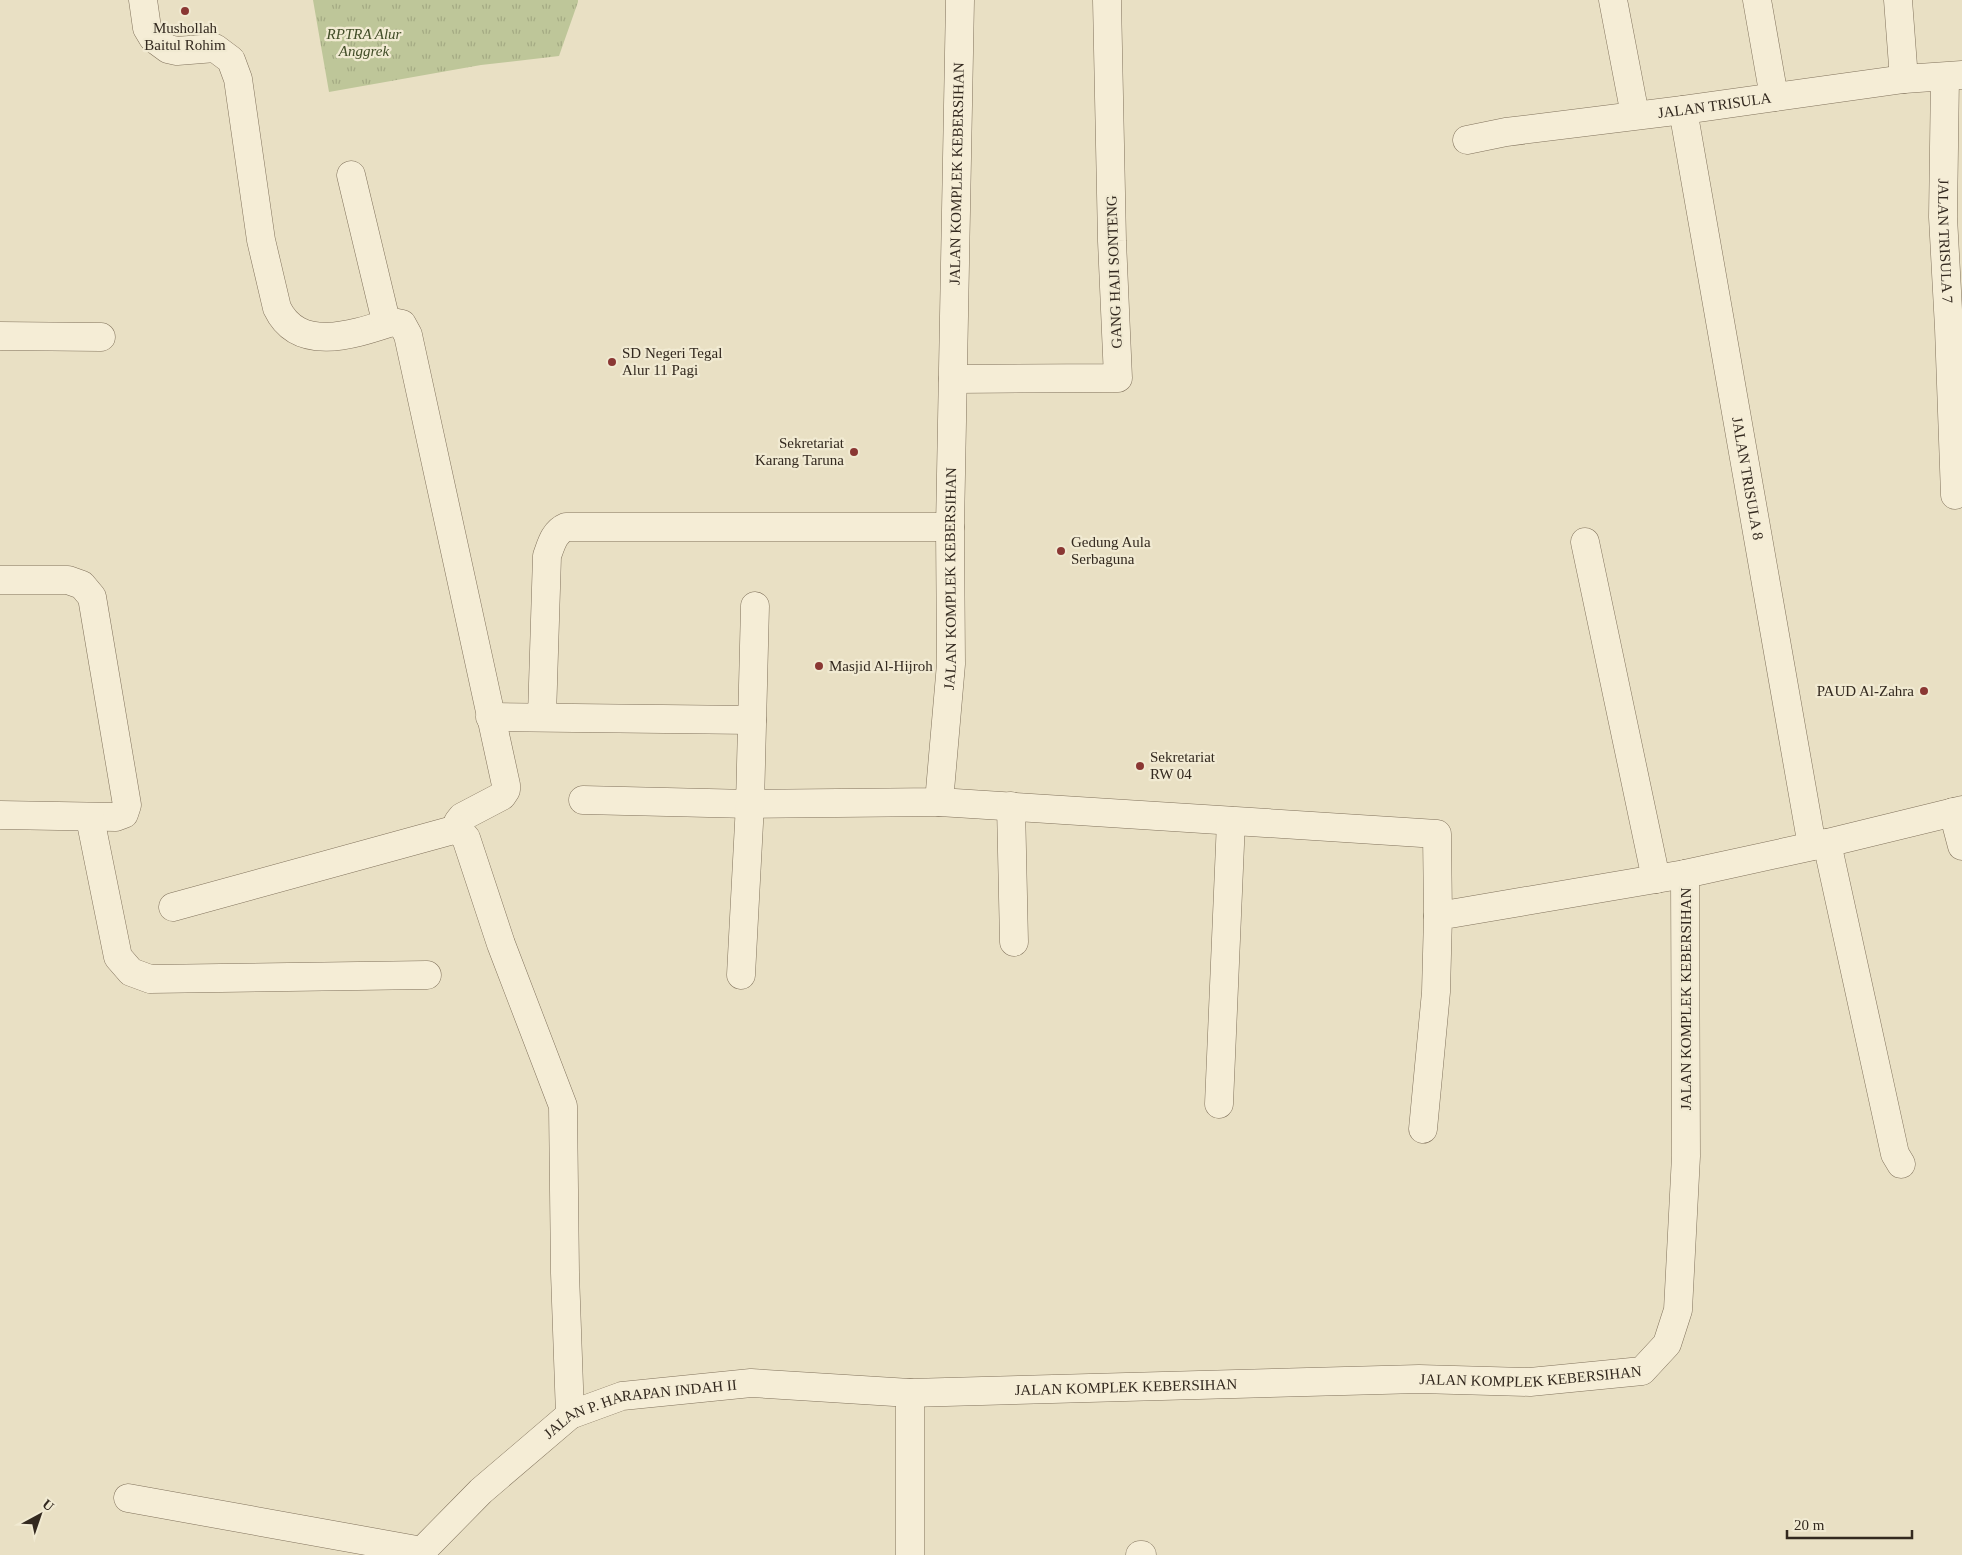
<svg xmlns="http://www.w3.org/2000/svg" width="1962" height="1555" font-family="Georgia,serif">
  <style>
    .park { fill: url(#park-tufts) }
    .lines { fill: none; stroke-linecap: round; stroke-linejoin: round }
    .minor-casing { stroke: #81725c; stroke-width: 29 }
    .minor { stroke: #f5edd6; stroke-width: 28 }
    .poi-dot { fill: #8a3733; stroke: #f1ead2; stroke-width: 2 }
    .labels { text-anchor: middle; stroke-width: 4.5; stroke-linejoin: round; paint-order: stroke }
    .poi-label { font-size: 15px; fill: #33291f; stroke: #f1ead2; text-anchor: start }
    .park-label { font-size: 15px; font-style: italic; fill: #414d27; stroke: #f1ead2 }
    .street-label { font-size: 15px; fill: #33291f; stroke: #f1ead2 }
  </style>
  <defs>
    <pattern id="park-tufts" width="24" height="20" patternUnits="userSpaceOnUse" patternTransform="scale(1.25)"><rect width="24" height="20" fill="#bec699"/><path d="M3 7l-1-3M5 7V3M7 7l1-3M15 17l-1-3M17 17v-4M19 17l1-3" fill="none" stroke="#a4aa83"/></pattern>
  </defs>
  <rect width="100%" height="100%" fill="#e9e0c4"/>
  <path class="park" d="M313,0H578V2L559,56L481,65L329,92Z"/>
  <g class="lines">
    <g class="minor-casing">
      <g id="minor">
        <path d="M143,0L147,28L153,38L168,49L177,51L215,48L231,60L238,79L261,240L277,308C299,354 355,334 392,322"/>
        <path d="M1613,0L1635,115"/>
        <path d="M1757,0L1774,97"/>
        <path d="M1898,0L1904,79"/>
        <path id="s1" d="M1945,77L1943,217L1949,328L1955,495"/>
        <path id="s2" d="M1683,110L1812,846"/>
        <path id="s3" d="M1467,140L1506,132L1683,110L1904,79L1962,75"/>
        <path d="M351,175L385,317L392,322L402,324L408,335L506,785V790L502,796L462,817L458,822L457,829"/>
        <path d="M0,336L101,337"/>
        <path d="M953,379L1118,378L1112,241L1107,0"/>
        <path d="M1585,542L1656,879"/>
        <path d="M0,580H68L82,585L92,597L127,805L124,814L116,817L0,815"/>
        <path d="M542,716L547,556C551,545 554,532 566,527H950"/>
        <path d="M490,717L752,720"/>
        <path id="s4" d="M583,800L750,804L939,802L951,664L950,527L960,0"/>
        <path d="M939,802L1437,834L1438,916"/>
        <path d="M1011,806L1014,942"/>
        <path d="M1953,812L1962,846"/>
        <path d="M90,818L118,957L131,972L150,979L427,975"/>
        <path d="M1827,843L1895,1154L1901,1164"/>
        <path d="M173,907L457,829L466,838L501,944L563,1106L565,1273L570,1415"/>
        <path d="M741,975L750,804L755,606"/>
        <path d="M1219,1104L1231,821"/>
        <path d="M1423,1129L1436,992L1438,916L1685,874L1827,843L1962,810"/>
        <path d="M128,1498L422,1551"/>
        <path id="s5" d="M420,1555L422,1551L481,1491L570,1415L622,1396L751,1383L910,1393L1419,1379L1530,1382L1642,1371L1667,1344L1678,1310L1686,1156L1685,874"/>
        <path d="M910,1555V1393"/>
        <path d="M1140,1555H1142"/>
      </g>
    </g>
    <use href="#minor" class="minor"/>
  </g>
  <g class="poi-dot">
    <circle cx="185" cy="11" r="5"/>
    <circle cx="612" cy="362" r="5"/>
    <circle cx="854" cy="452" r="5"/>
    <circle cx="1061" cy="551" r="5"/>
    <circle cx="819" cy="666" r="5"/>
    <circle cx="1924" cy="691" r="5"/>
    <circle cx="1140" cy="766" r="5"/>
  </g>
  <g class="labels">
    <g class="poi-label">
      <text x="185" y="33" text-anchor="middle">Mushollah<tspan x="185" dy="17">Baitul Rohim</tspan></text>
      <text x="622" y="358">SD Negeri Tegal<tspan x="622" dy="17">Alur 11 Pagi</tspan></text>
      <text x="844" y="448" text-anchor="end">Sekretariat<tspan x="844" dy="17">Karang Taruna</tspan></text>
      <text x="1071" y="547">Gedung Aula<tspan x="1071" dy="17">Serbaguna</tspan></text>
      <text x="829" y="671">Masjid Al-Hijroh</text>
      <text x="1914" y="696" text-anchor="end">PAUD Al-Zahra</text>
      <text x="1150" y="762">Sekretariat<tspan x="1150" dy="17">RW 04</tspan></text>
    </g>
    <g class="park-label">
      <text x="364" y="39">RPTRA Alur<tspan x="364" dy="17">Anggrek</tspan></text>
    </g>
    <g class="street-label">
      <text dy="5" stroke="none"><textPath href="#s3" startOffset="250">JALAN TRISULA</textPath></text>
      <text dy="5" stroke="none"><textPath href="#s4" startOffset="985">JALAN KOMPLEK KEBERSIHAN</textPath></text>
      <text dy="5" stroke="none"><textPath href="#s1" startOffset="164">JALAN TRISULA 7</textPath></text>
      <text transform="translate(1114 272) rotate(-92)" y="5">GANG HAJI SONTENG</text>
      <text dy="5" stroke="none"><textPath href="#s2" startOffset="374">JALAN TRISULA 8</textPath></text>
      <text dy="5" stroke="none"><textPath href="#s4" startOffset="580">JALAN KOMPLEK KEBERSIHAN</textPath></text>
      <text transform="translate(1686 999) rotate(-90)" y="5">JALAN KOMPLEK KEBERSIHAN</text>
      <text dy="5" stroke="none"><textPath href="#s5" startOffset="1171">JALAN KOMPLEK KEBERSIHAN</textPath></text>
      <text dy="5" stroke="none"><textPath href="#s5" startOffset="766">JALAN KOMPLEK KEBERSIHAN</textPath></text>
      <text dy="5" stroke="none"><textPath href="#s5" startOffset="275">JALAN P. HARAPAN INDAH II</textPath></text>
    </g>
  </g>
  <g transform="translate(40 1515) rotate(40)" stroke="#f1ead2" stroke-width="4" paint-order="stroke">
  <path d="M0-4L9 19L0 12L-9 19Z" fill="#33291f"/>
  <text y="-8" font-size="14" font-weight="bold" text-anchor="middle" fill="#33291f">U</text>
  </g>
  <path d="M1787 1530v8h125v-8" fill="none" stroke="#33291f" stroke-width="2.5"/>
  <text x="1794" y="1530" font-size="15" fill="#33291f" stroke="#f1ead2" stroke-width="4" paint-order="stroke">20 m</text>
</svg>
